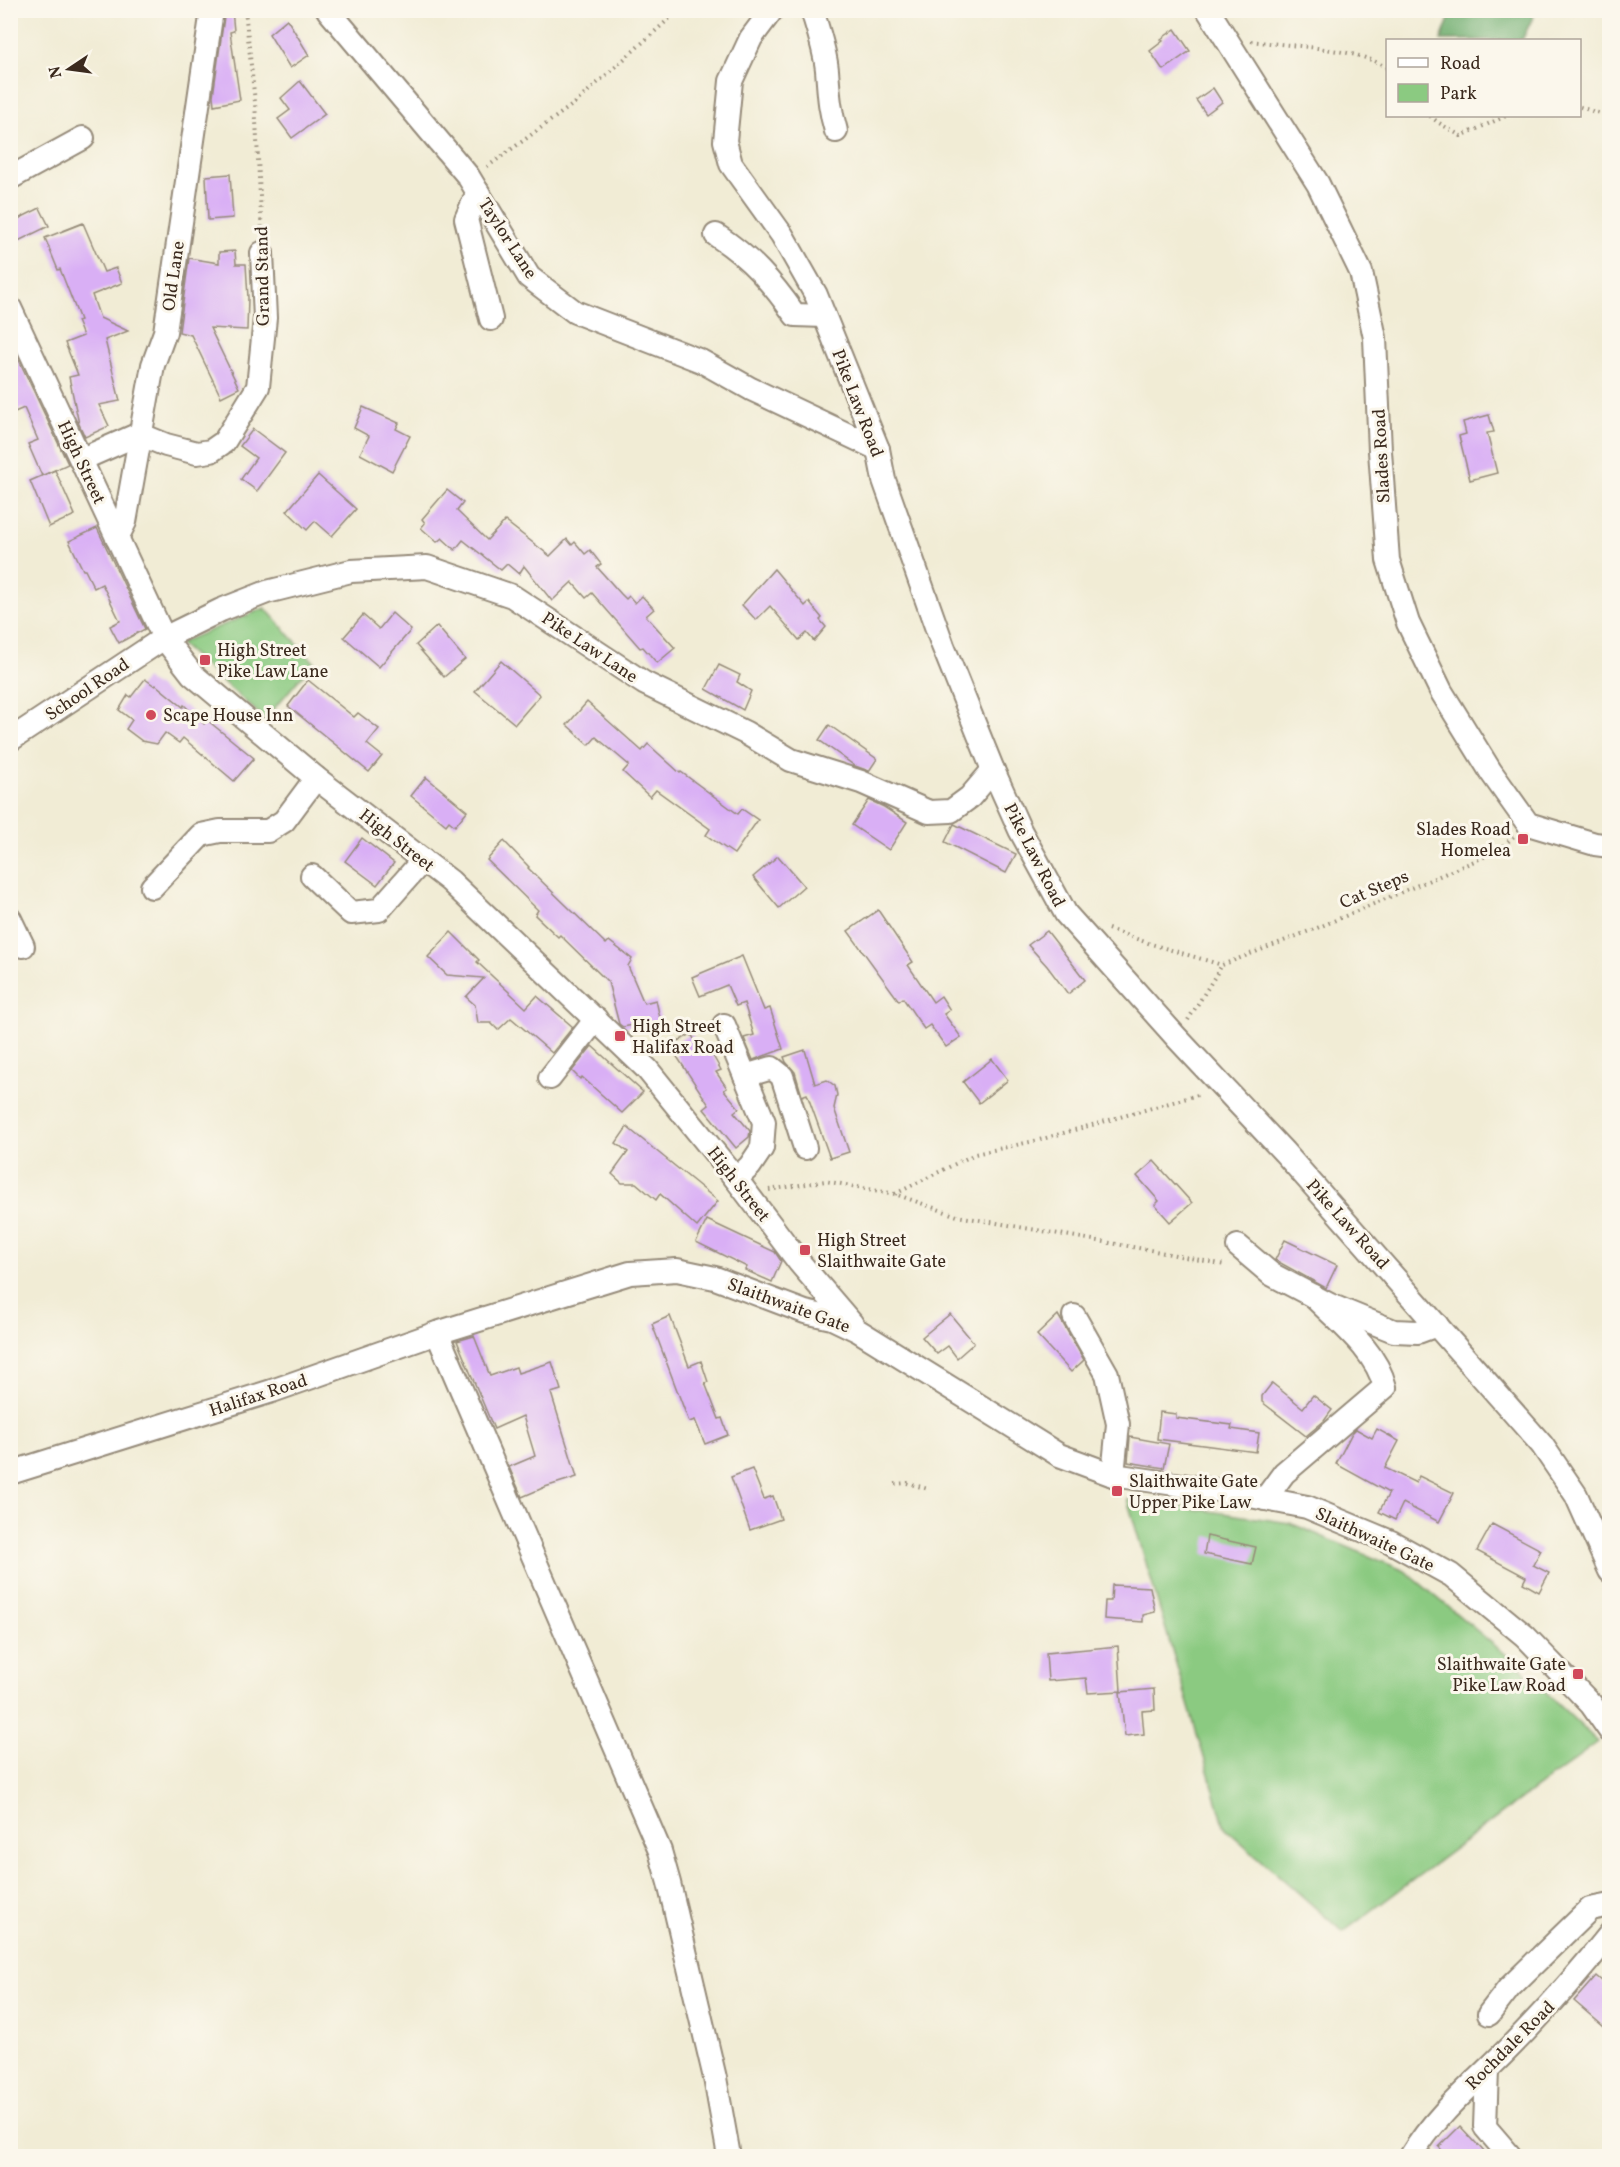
<svg xmlns="http://www.w3.org/2000/svg" width="1620" height="2167" font-family="Vollkorn,serif">
  <style>
    .green { fill: #8bca81; stroke: #637a50; stroke-width: 1.5 }
    .forest { fill: #70ae6f; stroke: #566c46; stroke-width: 1.5 }
    .building { fill: #d9aff5 }
    .lines { fill: none; stroke-linecap: round; stroke-linejoin: round }
    .minor-casing { stroke: #968b7a; stroke-width: 26 }
    .path { stroke: #968b7a; stroke-width: 4; stroke-dasharray: 1.5 4.5; stroke-linecap: butt }
    .minor { stroke: #fff; stroke-width: 22 }
    .poi-dot { fill: #d1495b; stroke: #fbf7ec; stroke-width: 2 }
    .labels { text-anchor: middle; stroke-width: 6; stroke-linejoin: round; paint-order: stroke }
    .street-label { font-size: 18px; fill: #3b2a1e; stroke: #fbf7ec }
    .poi-label { font-size: 18px; fill: #3b2a1e; stroke: #fbf7ec; text-anchor: start }
  </style>
  <rect width="100%" height="100%" fill="#fbf7ec"/>
  <filter id="ink" filterUnits="userSpaceOnUse"><feTurbulence type="fractalNoise" baseFrequency=".0167" numOctaves="2"/><feDisplacementMap in="SourceGraphic" scale="12" xChannelSelector="R" yChannelSelector="G"/><feConvolveMatrix kernelMatrix="1 2 1 2 8 2 1 2 1" color-interpolation-filters="sRGB"/></filter>
  <filter id="wash" filterUnits="userSpaceOnUse"><feTurbulence type="fractalNoise" baseFrequency=".008" numOctaves="4" result="noise"/><feDisplacementMap in="SourceGraphic" scale="24" xChannelSelector="R" yChannelSelector="G"/><feGaussianBlur stdDeviation="1.35" result="paint"/><feColorMatrix in="noise" values="0 0 0 0 0 0 0 0 0 0 0 0 0 0 0 0 0 1.4 0 .05"/><feComposite in="paint" operator="in"/></filter>
  <g filter="url(#wash)">
    <rect width="100%" height="100%" fill="#f1ecd5"/>
    <g class="green">
      <path d="M265,608L314,662L265,719L179,643Z"/>
      <path d="M1127,1499L1290,1523L1405,1571L1510,1658L1598,1742L1343,1932L1225,1828Z"/>
    </g>
    <path class="forest" d="M1452,11V10L1536,11L1522,40H1441Z"/>
    <g id="blocks">
      <g class="building">
        <path d="M225,10H232L234,31L230,32L240,100L214,105L213,96Z"/>
        <path d="M287,19L309,55L290,68L269,34Z"/>
        <path d="M1175,29L1190,51L1163,70L1150,51L1163,41L1161,39Z"/>
        <path d="M300,81L325,114L292,138L278,119L290,110L281,98Z"/>
        <path d="M1213,88L1222,102L1206,114L1196,100Z"/>
        <path d="M230,174L233,218L208,220L206,176Z"/>
        <path d="M40,208L49,226L10,245V223Z"/>
        <path d="M83,223L104,272L116,268L122,283L92,295L100,318L128,331L105,340L120,401L99,405L109,426L85,437L79,424L69,377L78,375L65,343L83,336L77,321L80,320L60,269L58,270L45,238Z"/>
        <path d="M235,251L236,264H246L248,298L247,330L210,328L239,388L221,397L191,335L179,332L189,258L219,263V252Z"/>
        <path d="M10,341L68,464L42,476L28,444L38,440L24,408L10,414Z"/>
        <path d="M363,407L399,423L396,429L410,436L392,471L360,454L369,436L354,428Z"/>
        <path d="M1489,415L1494,432L1487,433L1497,473L1470,480L1459,436L1466,434L1463,422Z"/>
        <path d="M253,429L285,453L257,491L241,479L256,458L240,446Z"/>
        <path d="M55,470L75,515L49,527L30,481Z"/>
        <path d="M318,475L356,509L332,536L315,521L307,530L287,511Z"/>
        <path d="M447,490L463,503L457,511L487,540L505,521L550,556L567,539L572,545L575,542L585,554L590,550L601,564L597,567L621,594L626,599L629,596L635,603L642,596L654,609L646,616L675,648L657,663L643,647L640,648L592,593L586,598L572,582L552,601L524,566L519,574L507,564L501,570L463,540L455,550L442,538L437,542L421,528L425,523L422,519Z"/>
        <path d="M97,528L145,629L119,643L110,626L120,621L102,584L94,588L85,570H83L69,541Z"/>
        <path d="M774,569L805,606L809,602L822,618L820,620L826,627L814,641L807,633L799,640L770,606L756,620L742,605Z"/>
        <path d="M392,613L411,630L379,667L344,637L363,615L379,629Z"/>
        <path d="M437,626L465,659L444,677L416,645Z"/>
        <path d="M501,661L540,695L515,724L475,691Z"/>
        <path d="M719,665L740,675L737,682L751,691L743,710L706,689Z"/>
        <path d="M145,679L155,686L156,685L183,707L184,705L204,724L207,720L254,758L234,781L183,738L179,743L165,733L157,744L142,741L126,729L132,720L119,710L128,695L131,697Z"/>
        <path d="M308,680L354,717L358,713L379,729L367,744L382,756L369,772L288,706Z"/>
        <path d="M587,702L642,751L648,744L680,773L681,772L738,814L742,809L758,820L734,854L706,835L710,829L656,790L650,797L623,772L629,765L596,737L589,745L567,725Z"/>
        <path d="M829,725L877,759L869,771L855,766L819,740Z"/>
        <path d="M426,777L467,811L455,826L449,821L446,825L411,796Z"/>
        <path d="M869,800L884,807L907,822L889,850L852,825Z"/>
        <path d="M954,824L1016,854L1006,873L945,842Z"/>
        <path d="M362,838L394,863L377,885L345,861Z"/>
        <path d="M504,841L529,867L528,868L606,944L609,941L632,959L628,966L644,1003L656,1000L662,1027L645,1030L644,1023L623,1027L619,1024L608,982L560,935L558,937L535,915L538,910L487,860Z"/>
        <path d="M778,856L804,886L779,908L753,877Z"/>
        <path d="M878,910L913,962L908,965L933,1002L941,996L950,1010L944,1014L961,1037L946,1047L930,1025L924,1029L903,998L899,1001L848,931Z"/>
        <path d="M1047,931L1085,980L1068,994L1047,966L1028,945Z"/>
        <path d="M451,932L479,960L477,962L526,1008L537,996L573,1027L552,1053L511,1018L498,1030L491,1023H478L475,1005L466,997L484,978L447,975L428,957Z"/>
        <path d="M742,956L764,1010L770,1008L783,1049L753,1060L744,1038L754,1035L744,1003L736,1006L727,985L700,996L692,977Z"/>
        <path d="M691,1034L703,1053L709,1049L721,1070L716,1072L727,1088L724,1090L739,1108L734,1112L750,1131L749,1137L736,1148L704,1109L709,1105L670,1046Z"/>
        <path d="M592,1046L643,1092L622,1113L582,1077L580,1079L572,1071Z"/>
        <path d="M805,1050L815,1084L827,1080L835,1086L837,1095L834,1108L849,1152L830,1158L807,1094L802,1096L795,1072L786,1062L784,1057Z"/>
        <path d="M992,1059L1008,1080L979,1103L963,1082Z"/>
        <path d="M627,1127L718,1201L697,1227L660,1194L656,1200L636,1183H622L612,1174L628,1152L616,1143Z"/>
        <path d="M1154,1161L1192,1203L1170,1222L1155,1205L1159,1201L1137,1176Z"/>
        <path d="M707,1220L775,1252L781,1261L772,1282L745,1270L747,1267L696,1242Z"/>
        <path d="M1285,1240L1337,1265L1326,1288L1275,1260Z"/>
        <path d="M950,1314L974,1343L957,1358L948,1346L937,1354L922,1337Z"/>
        <path d="M1058,1315L1084,1360L1071,1372L1037,1335Z"/>
        <path d="M670,1316L689,1366L701,1361L708,1382L705,1383L719,1419L722,1418L728,1435L705,1444L695,1420L689,1422L652,1324Z"/>
        <path d="M474,1336L490,1376L516,1367L518,1373L552,1362L561,1390L551,1393L577,1477L545,1487L522,1497L509,1467L535,1456L523,1416L494,1429L457,1341Z"/>
        <path d="M1272,1383L1303,1408L1313,1395L1332,1410L1324,1421L1306,1436L1262,1402V1396Z"/>
        <path d="M1160,1412L1176,1414V1418L1232,1425L1231,1429L1259,1433L1256,1452L1157,1439Z"/>
        <path d="M1356,1429L1372,1438L1377,1429L1399,1441L1385,1468L1416,1483L1419,1476L1454,1493L1439,1522L1403,1503L1395,1520L1379,1512L1389,1493L1336,1464L1352,1433Z"/>
        <path d="M1130,1437L1169,1444L1164,1468L1128,1462Z"/>
        <path d="M752,1469L764,1499L773,1496L781,1519L750,1530L731,1477Z"/>
        <path d="M1492,1524L1541,1550L1533,1565L1549,1573L1539,1592L1523,1583L1526,1577L1477,1551Z"/>
        <path d="M1207,1536L1256,1547L1252,1564L1204,1554Z"/>
        <path d="M1112,1585L1150,1587L1155,1612L1143,1615V1622L1104,1619L1105,1601H1111Z"/>
        <path d="M1118,1646L1121,1691L1088,1693L1086,1678L1048,1681L1046,1653Z"/>
        <path d="M1154,1689L1155,1710L1142,1711L1144,1734L1125,1736L1120,1692Z"/>
        <path d="M1596,1976L1610,1988V2032L1574,2001Z"/>
        <path d="M1460,2126L1489,2157H1448L1439,2147Z"/>
      </g>
    </g>
  </g>
  <g filter="url(#ink)">
    <use href="#blocks" fill-opacity="0" stroke="#968b7a" stroke-width="1.5"/>
    <g class="lines">
      <g class="minor-casing">
        <g id="minor">
          <path d="M328,10L468,176L529,277L575,312L701,361L751,389L878,449"/>
          <path d="M772,10L751,38L731,81L725,141L731,164L782,235L816,295L878,449L884,480L943,646L993,770L1020,830L1066,914L1177,1038L1284,1152L1542,1445L1576,1495L1610,1571"/>
          <path d="M812,10C818,30 825,50 827,70C829,94 829,107 836,131"/>
          <path d="M1208,10L1318,184L1361,272L1375,338L1380,451L1388,560L1408,623L1441,691L1491,772L1528,824L1595,844L1610,846"/>
          <path d="M10,178L83,138"/>
          <path d="M478,192L466,219L491,319"/>
          <path d="M716,235C751,258 771,281 795,315L824,316"/>
          <path d="M10,308L164,638L192,674L316,778L450,881L647,1069L736,1179L799,1262L852,1324"/>
          <path d="M82,459L139,434L166,445L197,453L211,451L224,442L258,387L265,318L262,253"/>
          <path d="M117,538L125,522L153,365L165,332L212,10"/>
          <path d="M10,740L164,638L221,610L267,592L351,571L427,567L512,596L644,683L746,733L791,760L861,782L929,812L951,811L970,797L993,770"/>
          <path d="M312,876L351,913L379,910L423,860"/>
          <path d="M152,887L201,835L220,831H268L284,821L316,778"/>
          <path d="M10,919L23,946"/>
          <path d="M724,1025L764,1122L762,1148L750,1166L736,1179"/>
          <path d="M745,1076L772,1068L782,1076L805,1148"/>
          <path d="M550,1078L596,1019"/>
          <path d="M1238,1246L1271,1274L1330,1305L1369,1321L1394,1331L1418,1332L1437,1325"/>
          <path d="M1074,1316L1107,1374L1118,1424L1113,1475"/>
          <path d="M437,1333L660,1851L669,1883L715,2078L729,2156"/>
          <path d="M10,1473L272,1391L437,1333L630,1273L677,1270L715,1278L805,1312L832,1318L857,1330L1059,1455L1113,1475L1230,1492L1307,1507L1391,1542L1451,1575L1525,1636L1591,1704L1610,1731"/>
          <path d="M1265,1499L1284,1473L1385,1387C1376,1350 1339,1322 1313,1296"/>
          <path d="M1489,2014L1509,1988L1590,1909L1610,1905"/>
          <path d="M1487,2070L1485,2127L1510,2156"/>
          <path d="M1411,2156C1435,2116 1470,2087 1503,2054C1541,2016 1576,1977 1610,1934"/>
        </g>
      </g>
      <g class="path">
        <path d="M245,10L255,102L262,234"/>
        <path d="M1251,41C1287,46 1359,47 1388,69"/>
        <path d="M1580,107L1610,117"/>
        <path d="M1430,116L1439,123L1461,136L1506,116"/>
        <path d="M487,167L575,103L679,10"/>
        <path d="M1108,929L1151,944L1222,965L1317,928L1498,851L1514,836"/>
        <path d="M1188,1020L1222,965"/>
        <path d="M769,1190L825,1181L895,1194L957,1216L1150,1250L1225,1265"/>
        <path d="M895,1194L975,1154L1039,1140L1201,1094"/>
        <path d="M895,1484L907,1483L928,1489"/>
      </g>
      <use href="#minor" class="minor"/>
    </g>
  </g>
  <g class="poi-dot">
    <rect x="199" y="654" width="12" height="12" rx="3"/>
    <circle cx="151" cy="715" r="6"/>
    <rect x="1517" y="833" width="12" height="12" rx="3"/>
    <rect x="614" y="1030" width="12" height="12" rx="3"/>
    <rect x="799" y="1244" width="12" height="12" rx="3"/>
    <rect x="1111" y="1485" width="12" height="12" rx="3"/>
    <rect x="1572" y="1668" width="12" height="12" rx="3"/>
  </g>
  <g class="labels">
    <g class="street-label">
      <text transform="translate(508 238) rotate(57)" y="6">Taylor Lane</text>
      <text transform="translate(173 276) rotate(-82)" y="6">Old Lane</text>
      <text transform="translate(262 276) rotate(-91)" y="6">Grand Stand</text>
      <text transform="translate(858 403) rotate(69)" y="6">Pike Law Road</text>
      <text transform="translate(1381 456) rotate(-93)" y="6">Slades Road</text>
      <text transform="translate(82 462) rotate(65)" y="6">High Street</text>
      <text transform="translate(590 647) rotate(34)" y="6">Pike Law Lane</text>
      <text transform="translate(87 689) rotate(-34)" y="6">School Road</text>
      <text transform="translate(397 840) rotate(38)" y="6">High Street</text>
      <text transform="translate(1035 855) rotate(63)" y="6">Pike Law Road</text>
      <text transform="translate(1374 889) rotate(-23)" y="6">Cat Steps</text>
      <text transform="translate(739 1184) rotate(52)" y="6">High Street</text>
      <text transform="translate(1348 1224) rotate(48)" y="6">Pike Law Road</text>
      <text transform="translate(789 1305) rotate(20)" y="6">Slaithwaite Gate</text>
      <text transform="translate(258 1395) rotate(-18)" y="6">Halifax Road</text>
      <text transform="translate(1375 1539) rotate(25)" y="6">Slaithwaite Gate</text>
      <text transform="translate(1510 2045) rotate(-45)" y="6">Rochdale Road</text>
    </g>
    <g class="poi-label">
      <text x="217" y="656">High Street<tspan x="217" dy="21">Pike Law Lane</tspan></text>
      <text x="163" y="721">Scape House Inn</text>
      <text x="1511" y="835" text-anchor="end">Slades Road<tspan x="1511" dy="21">Homelea</tspan></text>
      <text x="632" y="1032">High Street<tspan x="632" dy="21">Halifax Road</tspan></text>
      <text x="817" y="1246">High Street<tspan x="817" dy="21">Slaithwaite Gate</tspan></text>
      <text x="1129" y="1487">Slaithwaite Gate<tspan x="1129" dy="21">Upper Pike Law</tspan></text>
      <text x="1566" y="1670" text-anchor="end">Slaithwaite Gate<tspan x="1566" dy="21">Pike Law Road</tspan></text>
    </g>
  </g>
  <rect width="1620" height="2167" fill="none" stroke="#fbf7ec" stroke-width="36"/>
  <rect x="1386" y="39" width="195" height="78" fill="#fbf7ec" stroke="#aea59a" stroke-width="1.5"/>
  <rect x="1398" y="58" width="30" height="9" fill="#ffffff" stroke="#aea59a" stroke-width="1.5"/>
  <text x="1440" y="69" font-size="18" fill="#3b2a1e">Road</text>
  <rect x="1398" y="84" width="30" height="18" fill="#8bca81" stroke="#aea59a" stroke-width="1.5"/>
  <text x="1440" y="99" font-size="18" fill="#3b2a1e">Park</text>
  <g transform="translate(69 69) rotate(257)" stroke="#fbf7ec" stroke-width="4.5" paint-order="stroke">
  <path d="M0-4.5L10 22L0 15L-10 22Z" fill="#3b2a1e"/>
  <text y="-9" font-size="16" font-weight="bold" text-anchor="middle" fill="#3b2a1e">N</text>
  </g>
</svg>
